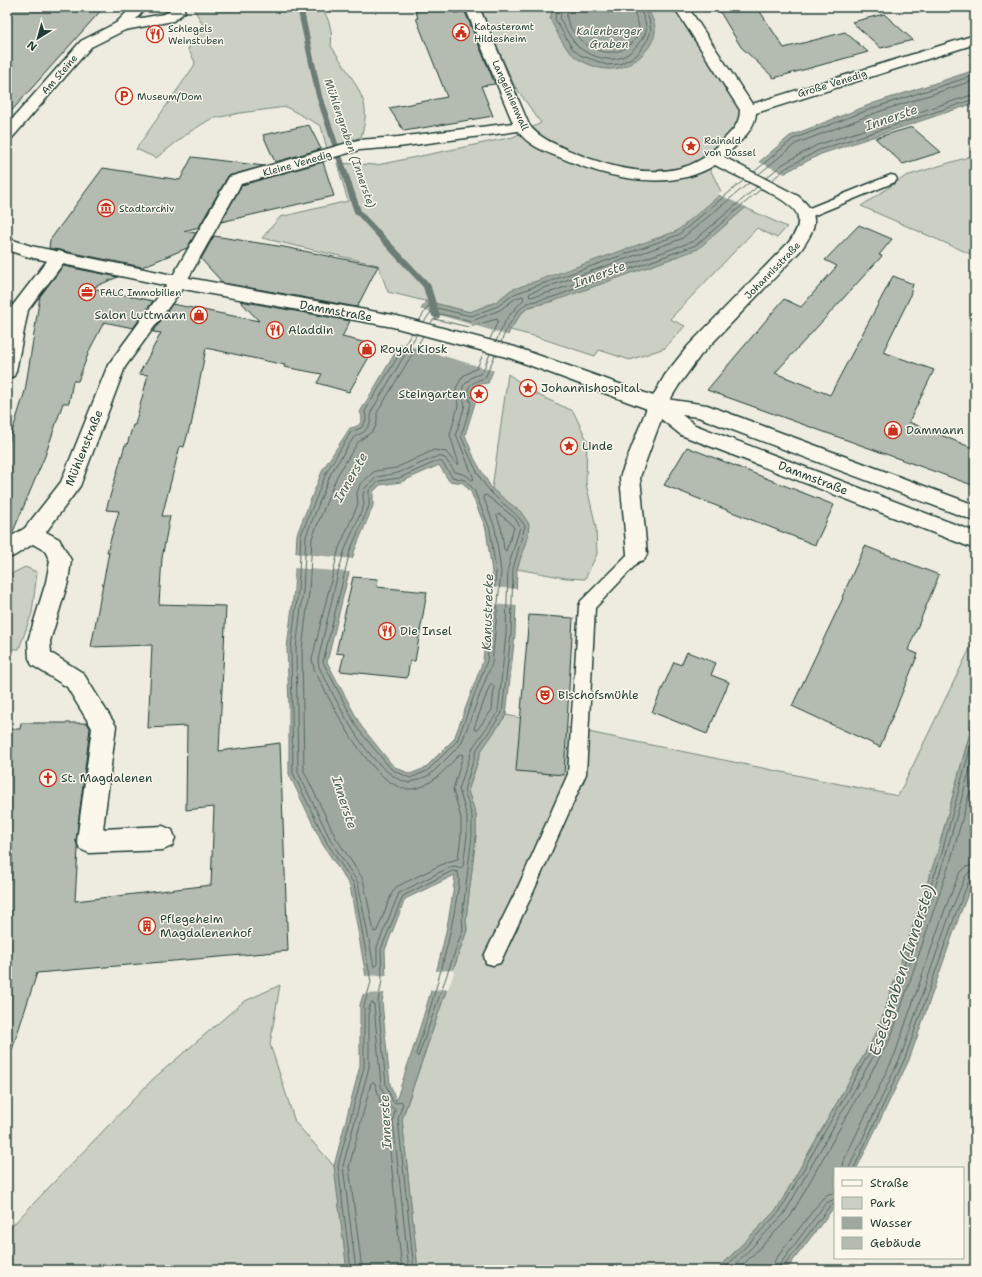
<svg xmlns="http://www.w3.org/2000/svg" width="982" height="1277" font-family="'Shantell Sans',sans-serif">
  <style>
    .green { fill: #cbcfc4; stroke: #75867c }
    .water { fill: #9fa89f; stroke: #6c7d74; fill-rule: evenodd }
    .pier { fill: #eeece1 }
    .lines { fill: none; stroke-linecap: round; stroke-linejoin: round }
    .shore { stroke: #52685f; stroke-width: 1 }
    .stream { fill: #6c7d74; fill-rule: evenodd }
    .building { fill: #b4bbb0; stroke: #1f3d34 }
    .lane-casing { stroke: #1f3d34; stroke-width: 3 }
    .street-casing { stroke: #1f3d34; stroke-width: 3 }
    .secondary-casing { stroke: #1f3d34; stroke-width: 3 }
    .lane { fill: #fbf7ec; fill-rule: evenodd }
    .street { fill: #fbf7ec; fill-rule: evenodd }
    .secondary { fill: #fbf7ec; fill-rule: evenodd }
    .labels { text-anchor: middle; stroke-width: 3; stroke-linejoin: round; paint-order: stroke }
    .far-poi-label { font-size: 10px; fill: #1f3d34; stroke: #fbf7ec; text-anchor: start }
    .far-street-label { font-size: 10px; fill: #1f3d34; stroke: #fbf7ec }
    .far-water-label { font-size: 11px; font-style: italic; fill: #455d54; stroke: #fbf7ec }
    .street-label { font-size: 12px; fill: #1f3d34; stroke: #fbf7ec }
    .poi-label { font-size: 12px; fill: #1f3d34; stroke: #fbf7ec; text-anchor: start }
    .water-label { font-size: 13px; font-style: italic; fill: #455d54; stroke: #fbf7ec }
    .near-water-label { font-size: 16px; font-style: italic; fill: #455d54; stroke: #fbf7ec }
  </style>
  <rect width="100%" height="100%" fill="#eeece1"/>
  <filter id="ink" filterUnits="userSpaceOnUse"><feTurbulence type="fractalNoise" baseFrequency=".025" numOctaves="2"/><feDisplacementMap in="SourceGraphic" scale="8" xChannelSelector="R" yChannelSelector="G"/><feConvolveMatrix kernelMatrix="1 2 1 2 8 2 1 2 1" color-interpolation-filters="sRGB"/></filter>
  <g filter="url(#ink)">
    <g class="green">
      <path d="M193,7H320C330,17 333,34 331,46C342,63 358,84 364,103C367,114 364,127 361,137L327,149L321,126L286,107L240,113L211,119L191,131L156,158L136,149L194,66L195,62L188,49L203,25Z"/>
      <path d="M480,7H678L745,110L739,124L707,156L711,171L724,198L787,227L777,238L757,228L670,319L685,326L665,348L630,360L599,350L595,356L534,336L510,330C526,306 525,307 554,301L511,290L496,302L470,312L388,292L378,265L262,238L280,217L348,201L337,163L377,165L513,137L541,123L514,85Z"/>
      <path d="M975,155V256L861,206L906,176Z"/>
      <path d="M508,374L538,395L573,411L587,440L586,483L596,527L597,554L585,579L566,578L517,569L528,535L492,489Z"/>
      <path d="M25,567L37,572L32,613L19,649H7V576Z"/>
      <path d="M975,638V714L937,854L878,1030L777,1209L717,1270H418L402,1119L467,930L466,919L476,836V815L468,791L481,751L506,715L898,796Z"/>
      <path d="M280,985L270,1044L295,1122L334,1166L347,1270H7V1231L153,1079L243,1002Z"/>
    </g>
    <g class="water">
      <path d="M553,7H647C651,15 656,24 655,33C651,53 627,71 607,69C598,69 585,63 578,59C565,51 557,32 550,19Z"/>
      <path d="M975,70V103L821,154L788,171L698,249L554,301L529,307L522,312L510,330L488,383C474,384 465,389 475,403L465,435L475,460L492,489L521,512L529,524L528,535L517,569L515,634L506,715L481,751L468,791L476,815V836L466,919L467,930L402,1119L418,1270H347L334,1166L360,1066V1005L367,982L350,886L323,845L289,774V706L287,648L294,590L297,534L323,469L350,428C359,427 365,421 360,412L426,301L470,312L496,302L511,290L677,231L790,136L874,103ZM439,465L449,481L463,483L471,492L486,529L492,572L483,661L454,739L425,768L410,774L393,766L361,726L327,662L354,552L373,506V492L380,485L401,482ZM455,875C447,952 420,1027 396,1101L390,1084L382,1002L386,981L385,950L405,899Z"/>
      <path d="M975,714V876L960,914L909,1060L857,1168H835V1206L786,1270H717L777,1209L878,1030L937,854Z"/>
    </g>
    <g class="pier">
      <path d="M757,161L787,175L748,208L718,194Z"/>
      <path d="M419,309L510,336L495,371L399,343Z"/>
      <path d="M294,553L354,559L350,572L294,568Z"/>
      <path d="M488,587L518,589V606L487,604Z"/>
      <path d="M455,970L448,989L429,990L434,971Z"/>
      <path d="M388,975L386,993L361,994L365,982L364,976Z"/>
    </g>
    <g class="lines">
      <g class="shore">
        <path d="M557,7L555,19L572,48L580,55L607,65L620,64L637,55L648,39L651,31L649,19L644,7"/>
        <path d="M562,7L560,19C566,29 573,45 584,51C604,62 623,64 638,44C641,40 645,36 646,31C647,23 642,14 639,7"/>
        <path d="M568,7C568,11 566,15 567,19C575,45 609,64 631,44C634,41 638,36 639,31C640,23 634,15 633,7"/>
        <path d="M754,172L793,139L876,107L975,75"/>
        <path d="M759,174L795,144L878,112L975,80"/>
        <path d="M766,178L783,164L817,145L975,94"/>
        <path d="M771,181L786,168L819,150L975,99"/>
        <path d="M749,183L681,239L530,293L529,296L531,297L551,292L694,241L757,187"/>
        <path d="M419,321L428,306L471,316L498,306L514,294L678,235L744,180"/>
        <path d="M424,322L431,312L472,321L500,310L516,298L523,296L524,299L507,318L496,341"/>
        <path d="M430,324L434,319L469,327L497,319L498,321L490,339"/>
        <path d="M417,334L371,412V421L368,427L364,432L354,437L331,473L306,536L303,591L296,649L298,772L331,841L358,883L374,967L377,965V947L399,893L450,867L455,866L461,868L463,866L467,836V817L459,789L473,747L498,712L506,634L508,568L520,527L515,518L486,495L483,496L495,528L501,572L492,663L461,744L430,775L409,783C404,781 399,780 395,777C362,757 337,701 319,667L318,660L338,573L345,549L364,505L363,495L365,488L377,477L398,473L438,456L445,458L455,472L466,475L472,480L474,479L456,434L465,405L462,395L463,386L472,377L482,373L490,354"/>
        <path d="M423,336L377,413V422L374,430L358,442L337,476L312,538L309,592L302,649L304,771L336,838L363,879L374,932L377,931L392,893L396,887L447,862L458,859L461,835V818L453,790L463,755L460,754C447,767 431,788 411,789C372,791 329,698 314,669L312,659L339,548L358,504L357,493L360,484L375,471L396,468L434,450L446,452L456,464H459L450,435L458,406L456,388L463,376L477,368L484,352"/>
        <path d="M501,342L507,328L519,310L527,303L553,297L696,245L761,189"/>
        <path d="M438,461L442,462L452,477L465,480L474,490L490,529L496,572L487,661L457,741L427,771L410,778L391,769L358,729L323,662L350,551L369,506V490L379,481L399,478Z"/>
        <path d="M499,514L510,522L514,528L506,551L504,549L501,527L497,516Z"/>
        <path d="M492,684L494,686L492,710L477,730H475L474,728L490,685Z"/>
        <path d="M843,1168L844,1160L895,1054L945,909L959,874L966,867L975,865"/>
        <path d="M849,1168L901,1056L951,911L965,877L969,872L975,871"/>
        <path d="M854,1168L905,1058L956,913L970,878L975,876"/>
        <path d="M351,1270L338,1166L364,1067V1006L371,982L354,884L327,843L293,773L291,648L298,591L301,535L327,471L351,432L361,428L364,424L366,419L365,411L412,333"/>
        <path d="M356,1270L343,1166L369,1067V1007L372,1002L374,1004L381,1086L388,1104L395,1110L393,1120L409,1270"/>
        <path d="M362,1270L349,1167L371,1083L373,1082L375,1083L381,1104L388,1113L387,1121L402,1270"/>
        <path d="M414,1270L398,1119L403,1103L401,1101L397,1103L393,1102L386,1085L378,1002L382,980L381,949L403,896L452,871L458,872C461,883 456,897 455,908C446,958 431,1006 416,1054L418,1057L463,929L462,918L472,836V816L464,790L477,749L502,713L511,634L513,569L525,526C514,509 502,505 490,491C478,479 468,452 461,436L471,404C464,388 469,383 485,378L495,355"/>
        <path d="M723,1270L780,1211L881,1032L941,856L975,730"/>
        <path d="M730,1270L784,1214L886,1034L945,857L975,751"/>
        <path d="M738,1270L790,1217L891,1037L951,859L975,773"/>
        <path d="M773,1270L775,1260L822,1199L828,1194L835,1193"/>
        <path d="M779,1270L780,1264L826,1203L835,1199"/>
        <path d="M784,1270V1266L830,1206L835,1204"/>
      </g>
      <path class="stream" d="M293,7H300L304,11L322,96L361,211L430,284L440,316L439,318L436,319L432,316L423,287L354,212L316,96L298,12Z"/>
    </g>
    <g class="building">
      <path d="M7,7H104L7,116Z"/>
      <path d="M414,7H451L454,13L465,12L495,84L481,86L493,116L404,131L389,108L447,97L416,18H418Z"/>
      <path d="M717,7H757L784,48L845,32L868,52L774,78L741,47Z"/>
      <path d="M884,14L913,40L881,48L852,22Z"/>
      <path d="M309,125L321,149L275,162L263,135Z"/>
      <path d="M912,127L941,152L903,164L875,138Z"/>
      <path d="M192,157L264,166L228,176L199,227L184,231L196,233L187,248L142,267L49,248L50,240L103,168L180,180Z"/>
      <path d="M323,162L334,196L221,222L242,185Z"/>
      <path d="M859,225L892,239L879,255L882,256L775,373L830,395L893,276L913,284L909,299L883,352L934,370L909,422L975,449V486L707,390L784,299L801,307L837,266L825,260Z"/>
      <path d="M214,236L284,247L378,266L357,307L223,283L201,259Z"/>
      <path d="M63,266L118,277L92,288L153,301L133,328L104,322L90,349L78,381H73L69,403H63L45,456L12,534L7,537V448L25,391L40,296Z"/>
      <path d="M240,301L350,321L342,337L376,345L349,392L317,383L322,374L284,367L285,365L206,348L191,426H190L184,447L180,446L162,516H170L162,558L159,604L226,606L219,751L280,743L288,951L37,973L12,1050L7,1049V729H20L21,723H87L90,728L76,841L78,849L75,901L211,885L214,807L186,810L187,726L148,728L152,645L91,647L109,552H107L119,511L106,510L125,445H127L133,425H135L148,375L139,374L161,333L153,332L172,304L259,321Z"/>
      <path d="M687,447L834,505L815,545L664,485Z"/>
      <path d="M865,546L939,575L908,650L918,654L880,747L792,706L843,598L842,597Z"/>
      <path d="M353,577L378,579L377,587L427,592L415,661H410L407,678L340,671L344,654L336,653Z"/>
      <path d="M529,615L573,618L564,775L516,771Z"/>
      <path d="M687,652L716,663L711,675L729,682L707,734L652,712L674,662L681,665Z"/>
    </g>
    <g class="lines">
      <g class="lane-casing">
        <g id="lane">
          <path d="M891,175L895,176L897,179L895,182L810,217H802L800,214L802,211Z"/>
          <path d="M637,548L642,550L645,554L642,558L595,608L586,774L531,897L500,963L493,965L486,963L484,956L519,885L568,774L579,606L581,601L632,550Z"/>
        </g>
      </g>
      <g class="street-casing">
        <g id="street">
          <path d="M132,7H147L136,19L164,14L170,11L169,7H183L185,12L173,21L125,30L91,47L12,138L7,140V125L81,41L116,23Z"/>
          <path d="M465,7H479L529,125C540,139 557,145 573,152C610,168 662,182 700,160C709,155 716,148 723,140C732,131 740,124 740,110L674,7H688L752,104L975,35V44L756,113C755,131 736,145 724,157L798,196C821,215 817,227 801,250L700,356L679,385L666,406L640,477L647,554L644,560L637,562L630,560L627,554L620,477L648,405L665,375L688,346L789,242C795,234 801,224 797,214C790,198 731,174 715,165C669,194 604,177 559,157C543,151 528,145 518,131L398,147L359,150L241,184L184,286L125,367L80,486L46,532L59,539L71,560L68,582L50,641L51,653L83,673L116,726L103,829L163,826L172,830L175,838L172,846L163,850L89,853L80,849L77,841L92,728L67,687L32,665L29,658L28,641L46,582L50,561L45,551L33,544L14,556L7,558V539L25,528L61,482L108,365L171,279L229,177L358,140L398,137L513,123Z"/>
          <path d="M59,251L65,253L68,257L28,310L16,371L14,376L7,378V325L10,309L53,253Z"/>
        </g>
      </g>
      <g class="secondary-casing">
        <path id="secondary" d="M7,238L31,246L178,276L393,315L515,347L659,398L707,405L975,505V521L698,417L682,415L695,425L975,532V549L681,435L650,410L510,358L393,327L178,288L29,257L7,250Z"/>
      </g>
      <use href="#lane" class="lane"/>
      <use href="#street" class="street"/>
      <use href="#secondary" class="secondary"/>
    </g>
  </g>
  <defs>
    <g id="civic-ring" transform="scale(0.9)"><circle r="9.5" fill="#fbf7ec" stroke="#c8321e" stroke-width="1.5"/><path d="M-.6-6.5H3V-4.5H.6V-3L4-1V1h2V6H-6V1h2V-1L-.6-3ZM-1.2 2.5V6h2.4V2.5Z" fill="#c8321e"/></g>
    <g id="restaurant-ring" transform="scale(0.9)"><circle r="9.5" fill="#fbf7ec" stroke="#c8321e" stroke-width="1.5"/><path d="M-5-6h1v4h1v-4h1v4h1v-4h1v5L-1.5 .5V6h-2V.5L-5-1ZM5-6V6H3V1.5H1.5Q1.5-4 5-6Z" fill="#c8321e"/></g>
    <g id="parking-ring" transform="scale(0.9)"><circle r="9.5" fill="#fbf7ec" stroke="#c8321e" stroke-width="1.5"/><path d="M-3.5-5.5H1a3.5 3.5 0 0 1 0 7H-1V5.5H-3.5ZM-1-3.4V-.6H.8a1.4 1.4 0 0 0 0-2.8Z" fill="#c8321e"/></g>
    <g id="sight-ring" transform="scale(0.9)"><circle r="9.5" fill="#fbf7ec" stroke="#c8321e" stroke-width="1.5"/><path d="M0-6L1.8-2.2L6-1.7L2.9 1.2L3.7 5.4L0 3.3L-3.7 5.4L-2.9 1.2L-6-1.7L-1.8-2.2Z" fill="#c8321e"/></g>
    <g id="museum-ring" transform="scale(0.9)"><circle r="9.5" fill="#fbf7ec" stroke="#c8321e" stroke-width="1.5"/><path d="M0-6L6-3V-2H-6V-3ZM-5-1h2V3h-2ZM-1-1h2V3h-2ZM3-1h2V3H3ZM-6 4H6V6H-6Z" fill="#c8321e"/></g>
    <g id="office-ring" transform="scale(0.9)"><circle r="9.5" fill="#fbf7ec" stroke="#c8321e" stroke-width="1.5"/><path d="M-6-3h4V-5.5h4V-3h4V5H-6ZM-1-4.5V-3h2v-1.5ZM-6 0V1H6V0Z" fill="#c8321e"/></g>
    <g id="shop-ring" transform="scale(0.9)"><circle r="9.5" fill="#fbf7ec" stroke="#c8321e" stroke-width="1.5"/><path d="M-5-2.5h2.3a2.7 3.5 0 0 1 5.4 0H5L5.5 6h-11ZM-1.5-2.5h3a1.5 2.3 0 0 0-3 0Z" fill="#c8321e"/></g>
    <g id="theatre-ring" transform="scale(0.9)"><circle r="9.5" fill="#fbf7ec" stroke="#c8321e" stroke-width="1.5"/><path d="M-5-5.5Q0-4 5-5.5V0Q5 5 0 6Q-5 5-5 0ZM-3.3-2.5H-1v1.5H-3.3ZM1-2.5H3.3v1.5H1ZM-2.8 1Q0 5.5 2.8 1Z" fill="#c8321e"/></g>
    <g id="church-ring" transform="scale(0.9)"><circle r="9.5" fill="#fbf7ec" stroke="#c8321e" stroke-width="1.5"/><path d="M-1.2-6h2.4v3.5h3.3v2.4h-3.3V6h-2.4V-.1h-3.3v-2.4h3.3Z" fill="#c8321e"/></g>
    <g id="building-ring" transform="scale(0.9)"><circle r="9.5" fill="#fbf7ec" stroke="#c8321e" stroke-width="1.5"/><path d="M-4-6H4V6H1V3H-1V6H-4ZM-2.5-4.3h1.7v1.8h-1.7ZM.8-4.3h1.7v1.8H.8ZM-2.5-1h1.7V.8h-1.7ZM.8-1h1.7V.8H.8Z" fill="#c8321e"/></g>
  </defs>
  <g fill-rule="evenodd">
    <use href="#civic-ring" x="461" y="32"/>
    <use href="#restaurant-ring" x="155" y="34"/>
    <use href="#parking-ring" x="124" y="96"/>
    <use href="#sight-ring" x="691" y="146"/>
    <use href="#museum-ring" x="106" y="208"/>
    <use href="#office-ring" x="87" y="292"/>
    <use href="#shop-ring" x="199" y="315"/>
    <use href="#restaurant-ring" x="275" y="330"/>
    <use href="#shop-ring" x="367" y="349"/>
    <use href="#sight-ring" x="528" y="388"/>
    <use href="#sight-ring" x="479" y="394"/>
    <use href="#shop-ring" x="893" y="430"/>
    <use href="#sight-ring" x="569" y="446"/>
    <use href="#restaurant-ring" x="387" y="631"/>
    <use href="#theatre-ring" x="545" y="695"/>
    <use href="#church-ring" x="48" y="778"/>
    <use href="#building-ring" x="147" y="926"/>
  </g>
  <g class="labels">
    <g class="far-poi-label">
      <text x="474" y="30">Katasteramt<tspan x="474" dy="12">Hildesheim</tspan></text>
      <text x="168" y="32">Schlegels<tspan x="168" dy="12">Weinstuben</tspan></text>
      <text x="137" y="100">Museum/Dom</text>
      <text x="704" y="144">Rainald<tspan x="704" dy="12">von Dassel</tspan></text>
      <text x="119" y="212">Stadtarchiv</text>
      <text x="100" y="296">FALC Immobilien</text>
    </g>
    <g class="far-street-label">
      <text transform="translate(59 74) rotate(-49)" y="4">Am Steine</text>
      <text transform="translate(832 83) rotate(-17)" y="4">Große Venedig</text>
      <text transform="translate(511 95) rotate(66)" y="4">Langelinienwall</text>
      <text transform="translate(297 163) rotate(-16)" y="4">Kleine Venedig</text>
      <text transform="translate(772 270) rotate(-46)" y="4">Johannisstraße</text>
    </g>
    <g class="far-water-label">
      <text x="609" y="35">Kalenberger<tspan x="609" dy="13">Graben</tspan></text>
      <text transform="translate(350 143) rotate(71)" y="4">Mühlengraben (Innerste)</text>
    </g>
    <g class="street-label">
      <text transform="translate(336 311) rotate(10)" y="4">Dammstraße</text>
      <text transform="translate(84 448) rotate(-68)" y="4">Mühlenstraße</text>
      <text transform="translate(813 478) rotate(21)" y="4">Dammstraße</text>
    </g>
    <g class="poi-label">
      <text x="186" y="319" text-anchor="end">Salon Luttmann</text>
      <text x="288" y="334">Aladdin</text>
      <text x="380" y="353">Royal Kiosk</text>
      <text x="541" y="392">Johannishospital</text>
      <text x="466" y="398" text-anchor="end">Steingarten</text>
      <text x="906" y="434">Dammann</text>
      <text x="582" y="450">Linde</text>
      <text x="400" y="635">Die Insel</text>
      <text x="558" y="699">Bischofsmühle</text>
      <text x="61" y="782">St. Magdalenen</text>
      <text x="160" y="923">Pflegeheim<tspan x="160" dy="14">Magdalenenhof</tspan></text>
    </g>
    <g class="water-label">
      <text transform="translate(891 117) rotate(-19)" y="5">Innerste</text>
      <text transform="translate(599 274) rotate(-20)" y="5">Innerste</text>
      <text transform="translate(350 477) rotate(-60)" y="5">Innerste</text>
      <text transform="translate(487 612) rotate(-88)" y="5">Kanustrecke</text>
      <text transform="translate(345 802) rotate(72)" y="5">Innerste</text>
      <text transform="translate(385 1122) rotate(-93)" y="5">Innerste</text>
    </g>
    <g class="near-water-label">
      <text transform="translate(901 970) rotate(-72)" y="6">Eselsgraben (Innerste)</text>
    </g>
  </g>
  <rect width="982" height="1277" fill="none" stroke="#fbf7ec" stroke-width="24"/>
  <rect x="12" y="12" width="958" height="1253" fill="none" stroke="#1f3d34" stroke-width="1.5" filter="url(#ink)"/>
  <rect x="834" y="1167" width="130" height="92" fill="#fbf7ec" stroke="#a3ada2"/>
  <rect x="842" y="1180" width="20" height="6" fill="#fbf7ec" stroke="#a3ada2"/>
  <text x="870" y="1187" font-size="12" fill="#1f3d34">Straße</text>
  <rect x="842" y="1197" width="20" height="12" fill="#cbcfc4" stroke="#a3ada2"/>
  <text x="870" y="1207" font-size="12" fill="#1f3d34">Park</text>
  <rect x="842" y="1217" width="20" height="12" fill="#9fa89f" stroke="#a3ada2"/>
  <text x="870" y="1227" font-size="12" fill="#1f3d34">Wasser</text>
  <rect x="842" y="1237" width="20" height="12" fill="#b4bbb0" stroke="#a3ada2"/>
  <text x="870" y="1247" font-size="12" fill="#1f3d34">Gebäude</text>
  <g transform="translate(38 38) rotate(217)" stroke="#fbf7ec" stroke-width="3" paint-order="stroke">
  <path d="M0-3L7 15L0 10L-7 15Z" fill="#1f3d34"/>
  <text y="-6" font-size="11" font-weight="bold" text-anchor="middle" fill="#1f3d34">N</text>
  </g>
</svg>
